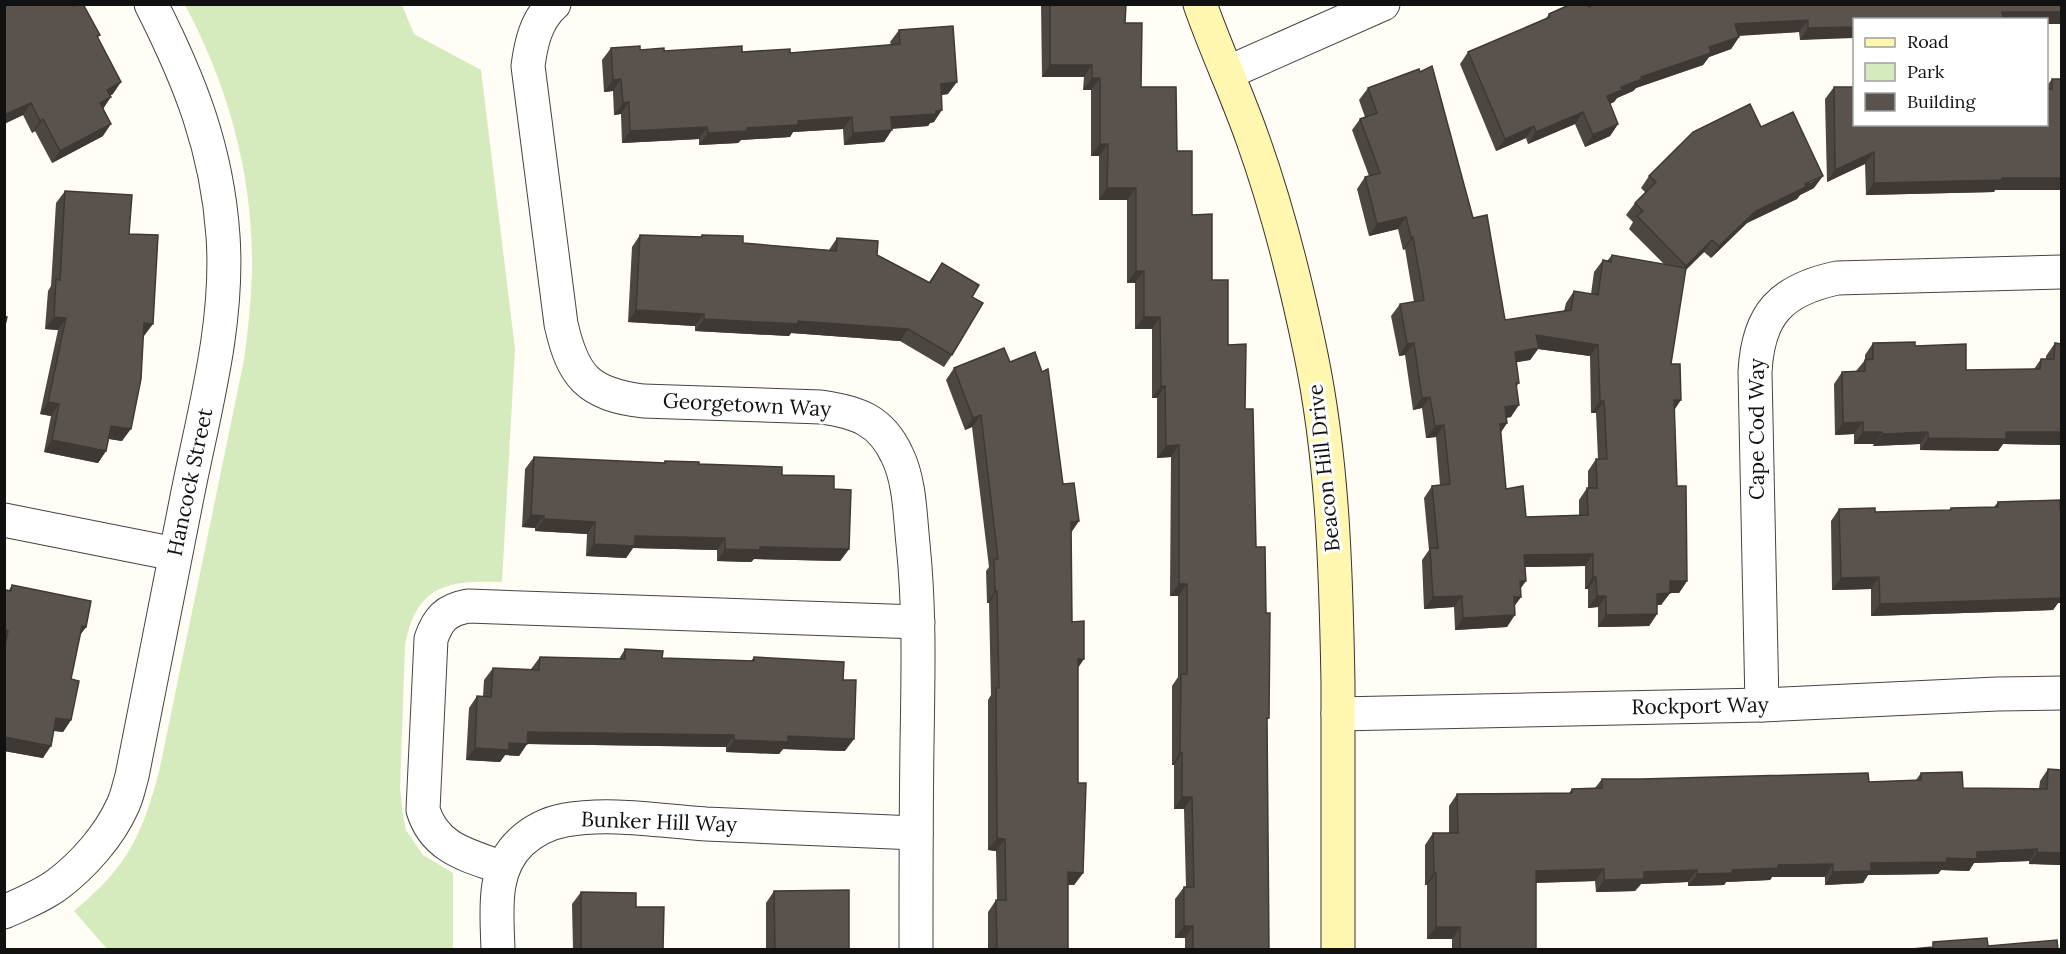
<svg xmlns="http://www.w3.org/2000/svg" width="2066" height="954" font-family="Lora,serif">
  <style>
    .green { fill: #d5ebbd }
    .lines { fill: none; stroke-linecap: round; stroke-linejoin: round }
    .street-casing { stroke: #444; stroke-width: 35 }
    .secondary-casing { stroke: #333; stroke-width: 35 }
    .street { stroke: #fff; stroke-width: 33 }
    .secondary { stroke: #fff6b0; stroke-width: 33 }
    .wall { fill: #4d4742; fill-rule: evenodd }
    .shaded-wall { fill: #3f3936 }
    .building { fill: #5a524d; stroke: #3f3936; stroke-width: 1.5; fill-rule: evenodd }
    .labels { text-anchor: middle; stroke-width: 6; stroke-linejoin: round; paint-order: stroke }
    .street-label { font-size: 21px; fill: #111; stroke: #fff }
  </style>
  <rect width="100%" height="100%" fill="#fffdf5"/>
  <path class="green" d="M185,5H402L414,34L481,70L515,349L502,582C447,580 416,585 405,646L400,788L403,815L406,830L423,855L453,873V949H107L74,911C127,867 141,838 159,772L244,360C248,331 251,302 252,273C254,179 229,87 185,5Z"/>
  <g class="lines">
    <g class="street-casing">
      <g id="street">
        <path d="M554,4C536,20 531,43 528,66L561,324C573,377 588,394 643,401L821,407C857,412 881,420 897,455C910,481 910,516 913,544C920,611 918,678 917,745C916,813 916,881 916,950"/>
        <path d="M1227,73L1383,4"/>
        <path d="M4,520L175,554"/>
        <path d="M1762,705L1755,372C1758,314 1781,290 1837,278L2062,272"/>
        <path d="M1338,714L1762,705L1997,694L2062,693"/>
        <path d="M503,868C468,855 435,849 423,810L431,639C438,619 446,610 468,606L918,622"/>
        <path d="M4,912C22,904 42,896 58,884C83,865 109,836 122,807C127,798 129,786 132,776C151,681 169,586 188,492C205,408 229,322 223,236C217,149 190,81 151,4"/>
        <path d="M498,950C497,912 491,870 521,842C533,831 549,823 565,820C611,812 660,821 706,824C776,827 846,830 916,833"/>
      </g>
    </g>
    <g class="secondary-casing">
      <path id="secondary" d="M1200,4C1216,50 1237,94 1253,140C1278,210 1296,282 1311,355C1333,462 1336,573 1338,683C1338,772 1338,861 1338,950"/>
    </g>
    <use href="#street" class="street"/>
    <use href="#secondary" class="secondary"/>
  </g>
  <g class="wall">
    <path d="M4,4L100,35L98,37L113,94L110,95L103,109V136L52,163L35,131L32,133L23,115L4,124Z"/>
    <path d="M1041,4H1126L1125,23L1141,87L1177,151L1192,215L1212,280L1228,345L1245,409L1256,547L1266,613L1269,718L1267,720L1269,950H1185V938H1175V899L1184,887H1186L1184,809H1174V765H1172V686L1178,677V596H1170L1171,457L1157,458V398H1152V329H1135V283H1127V200H1099V156H1091V90H1083L1084,77H1042Z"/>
    <path d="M2061,4V24H2046V20L1800,40L1799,32L1739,36V37L1731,49L1709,57L1703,65L1636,88L1633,91L1617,98L1614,102L1610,104L1618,124L1610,136L1585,147L1575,124L1528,144L1526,138L1496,151L1460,64L1468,52L1545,20L1549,14L1589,7Z"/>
    <path d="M899,30L948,94L942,95L934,122L930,123L928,126L892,129L884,142L844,145L843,129L793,132L790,137L741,140L738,143L699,145V139L622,143L621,114L614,115L613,91L604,92L602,60L611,48L664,51L790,53L891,45L890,42Z"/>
    <path d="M2052,79H2061V190H1995L1994,192L1866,195L1865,164L1827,182L1825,99L1834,87L1854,124H2046V87Z"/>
    <path d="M1368,88L1473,218L1505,320L1564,311L1566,303L1574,291L1591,294L1594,272L1603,260L1607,261L1612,255L1664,264L1629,229L1633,222L1626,215L1635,203L1646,193L1641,188L1649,176L1761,127L1814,188L1800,195L1797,199L1747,223L1711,258L1704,252L1685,270L1671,364L1674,410L1677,486L1687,581L1679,593H1670L1661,605H1657V614L1649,626L1598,627V607L1588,608V589H1585V566L1525,567L1526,581L1521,588V597L1515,605L1507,627L1455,630L1454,607L1424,609L1422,560L1429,550L1424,498L1432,486L1440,485L1436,437L1426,438L1422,408L1413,410L1405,355L1399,356L1391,316L1400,304L1414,302L1405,249L1403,250L1398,229L1369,236L1357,189L1365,177L1369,176L1352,130L1360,119L1365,117L1359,100ZM1538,349L1590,356L1591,413H1596L1598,459H1596L1588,471V488H1587L1579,500V515L1526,517L1506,489L1501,432L1507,423L1506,418L1511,417L1516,387L1519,383L1516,362L1530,360Z"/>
    <path d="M65,191L129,234L144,336H143L122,441L109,439L106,451L98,463L44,452L51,416L40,414L58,330L45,329L48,291L51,286L56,203Z"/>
    <path d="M640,235L700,237L702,235L743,243L829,250L837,238L877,255L929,282L942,263L972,297L952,355L944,367L900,341L791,333L789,336L695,331V326L628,322L632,247Z"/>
    <path d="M1873,343L1915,346L1966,370L2034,369L2041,359H2046V356L2055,343L2061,344V445L2003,444L1998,451L1920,450V444L1873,446L1874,444H1854V434L1835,435L1834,384L1842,372L1856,371L1865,360V355Z"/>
    <path d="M1010,362L1079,521L1071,533L1072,622L1078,668V783L1083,873L1074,885H1068V950H988V912L996,900H997L996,851L988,850V700L991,695L989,603H987L986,571L989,567L972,427L965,430L946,380L954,368Z"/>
    <path d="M534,457L664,463L665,461L699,464L782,475L834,489L849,549L840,561L754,559L751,562L717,561V550L633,548L626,558L586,556L587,534L535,531V528L522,527L525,469Z"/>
    <path d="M1998,502L2061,509V603H2058L2053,610L1871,616V589L1832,590L1831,521L1839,509L1875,512L1949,510L1951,508L1994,507Z"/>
    <path d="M12,585L86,627L80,635L71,679V720L63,732L54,731L43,758L4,751V589L9,590Z"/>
    <path d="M625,649L662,658L751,661L754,657L843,680L845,751L783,749L779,754L726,752V747L527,744L519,756L505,755L500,762L466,760L469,708L477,696H483L484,680L493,668L531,669L540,657L619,659Z"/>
    <path d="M2048,769L2061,770V865L2029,864V861L1974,863L1969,871L1941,870L1938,874L1868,875L1863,883L1825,885V877H1772L1770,880L1726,882L1724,885L1688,886V882L1641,884L1635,891L1596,892L1595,881L1536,883V950H1452V939H1427V885H1425V845L1433,833H1449V806L1457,794L1569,793L1572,789L1595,788L1602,779L1869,782L1916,780L1921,773L1963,788L2039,789L2040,781Z"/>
    <path d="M774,891L849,950H766V903Z"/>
    <path d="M581,892L636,907L663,950H573L572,904Z"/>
  </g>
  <g class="shaded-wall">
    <path d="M2002,12H2061V24H2046V20H1997Z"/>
    <path d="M1808,20L1799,32L1727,36L1735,24Z"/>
    <path d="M1854,27V38L1800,40L1808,28Z"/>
    <path d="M1739,37L1731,49L1709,57L1703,65L1636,88L1633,91L1617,98L1614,102L1598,108L1607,96L1621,87L1641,77L1709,47Z"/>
    <path d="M1050,65H1092L1084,77H1042Z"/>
    <path d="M1092,78H1100L1091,90H1083Z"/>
    <path d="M621,79L613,91L604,92L613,80Z"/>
    <path d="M121,82L113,94L99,102L107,90Z"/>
    <path d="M957,82L948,94L933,96L941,84Z"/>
    <path d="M111,97L103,109L100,103Z"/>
    <path d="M629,102L621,114L614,115L623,103Z"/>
    <path d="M31,103L23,115L4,124V115Z"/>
    <path d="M942,110L934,122L930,123L928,126L883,129L891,117Z"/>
    <path d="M1583,112L1575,124L1528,144L1536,132Z"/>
    <path d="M852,117L843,129L793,132L790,137L741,140L738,143L699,145L708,133L798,121Z"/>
    <path d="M43,119L35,131L32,133L40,121Z"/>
    <path d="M111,124L103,136L52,163L60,151Z"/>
    <path d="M1618,124L1610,136L1585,147L1593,135Z"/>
    <path d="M1534,126L1526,138L1496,151L1505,139Z"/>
    <path d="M707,127L699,139L622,143L630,131Z"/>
    <path d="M892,130L884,142L844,145L853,133Z"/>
    <path d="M1100,144H1108L1099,156H1091Z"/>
    <path d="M1874,152L1865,164L1827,182L1835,170Z"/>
    <path d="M1823,176L1814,188L1800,195L1797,199L1747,223L1711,258L1719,246L1756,211Z"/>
    <path d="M2002,178H2061V190H1995L1994,192L1866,195L1874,183Z"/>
    <path d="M1107,188H1136L1127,200H1099Z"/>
    <path d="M1406,217L1398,229L1369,236L1377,224Z"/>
    <path d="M1413,237L1405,249L1403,250L1411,238Z"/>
    <path d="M1712,240L1704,252L1678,278L1686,266Z"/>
    <path d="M1136,271H1144L1135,283H1127Z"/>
    <path d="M636,310L704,314L695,326L628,322Z"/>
    <path d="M54,317L66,318L58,330L45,329Z"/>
    <path d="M1144,317H1160L1152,329H1135Z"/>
    <path d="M704,319L798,321L908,329L900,341L791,333L789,336L695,331Z"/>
    <path d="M144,323L153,324L144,336L136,335Z"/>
    <path d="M1536,335L1598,345L1590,356L1538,349L1530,360L1506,364L1515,352Z"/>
    <path d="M1414,343L1405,355L1399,356L1407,344Z"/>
    <path d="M1161,386H1165L1157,398H1152Z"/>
    <path d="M1430,397L1422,408L1413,410L1422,398Z"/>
    <path d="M1674,400H1681L1673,412Z"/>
    <path d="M1600,401H1604L1596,413H1591Z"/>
    <path d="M48,402L59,404L51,416L40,414Z"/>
    <path d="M1519,405L1511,417L1497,419L1505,407Z"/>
    <path d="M981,415L972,427L965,430L973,418Z"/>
    <path d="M1863,422L1854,434L1835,435L1843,423Z"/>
    <path d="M1507,423L1499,435L1500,424Z"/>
    <path d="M1444,425L1436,437L1426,438L1435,426Z"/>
    <path d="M111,426L131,429L122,441L103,438Z"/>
    <path d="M1863,432H1882L1874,444H1854Z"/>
    <path d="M1928,432L1920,444L1873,446L1882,434Z"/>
    <path d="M2006,432H2061V445L2003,444L1998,451L1920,450L1928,438Z"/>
    <path d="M52,440L106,451L98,463L44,452Z"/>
    <path d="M1179,445L1171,457L1157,458L1166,446Z"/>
    <path d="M531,515L544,516L535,528L522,527Z"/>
    <path d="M544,519L595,522L587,534L535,531Z"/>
    <path d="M1079,521L1070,533L1071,522Z"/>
    <path d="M635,536L725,538L717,550L633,548L626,558L586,556L594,544Z"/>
    <path d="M760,547L849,549L840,561L754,559L751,562L717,561L725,549Z"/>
    <path d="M1593,554L1585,566L1516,567L1524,555Z"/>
    <path d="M1593,577H1596L1588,589H1585Z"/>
    <path d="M1879,577L1871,589L1832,590L1841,578Z"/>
    <path d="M1520,581H1526L1517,592Z"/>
    <path d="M1670,581H1687L1679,593H1661Z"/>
    <path d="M1179,584H1187L1178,596H1170Z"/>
    <path d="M995,591H997L989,603H987Z"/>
    <path d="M2061,591V603H2058L2053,610L1871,616L1880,604Z"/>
    <path d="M1670,593L1661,605H1649L1657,594Z"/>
    <path d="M1462,596L1454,607L1424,609L1433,597Z"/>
    <path d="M1597,596H1606L1598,607L1588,608Z"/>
    <path d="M1514,597H1521L1513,608Z"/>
    <path d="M1657,614L1649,626L1598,627L1606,615Z"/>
    <path d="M1515,615L1507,627L1455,630L1463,618Z"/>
    <path d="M82,626L86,627L77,639Z"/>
    <path d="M1078,659H1084L1076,671Z"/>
    <path d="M56,718L71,720L63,732L48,730Z"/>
    <path d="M528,732L734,735L726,747L527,744L519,756L505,755L500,762L466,760L475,748L509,743Z"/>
    <path d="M788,736L854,739L845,751L783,749L779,754L726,752L734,740Z"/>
    <path d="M4,737L51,746L43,758L4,751Z"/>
    <path d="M1180,753H1182L1174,765H1172Z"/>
    <path d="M1182,797H1192L1184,809H1174Z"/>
    <path d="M997,838L1005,839L996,851L988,850Z"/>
    <path d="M2037,849L2029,861L1974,863L1969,871L1941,870L1938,874L1868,875L1863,883L1825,885L1833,872L1871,863L1947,858L1977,852Z"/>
    <path d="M2037,852L2061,853V865L2029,864Z"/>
    <path d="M1833,864L1825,877H1772L1770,880L1726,882L1724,885L1688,886L1697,874L1778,865Z"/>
    <path d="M1604,869L1595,881L1527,883L1536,871Z"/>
    <path d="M1697,870L1688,882L1641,884L1635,891L1596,892L1604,880L1644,872Z"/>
    <path d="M1068,872L1083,873L1074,885L1060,884Z"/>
    <path d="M1434,873H1436L1427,885H1425Z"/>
    <path d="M1184,926H1193L1185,938H1175Z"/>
    <path d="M1436,927H1460L1452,939H1427Z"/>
  </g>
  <g class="building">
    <path d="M4,4H73L74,6L76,4H83L100,35L97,36L121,82L107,90L111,97L100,103L111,124L60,151L43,119L40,121L31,103L4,115Z"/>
    <path d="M1050,4H1126L1125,23H1142L1141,87H1176L1177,151H1192V215L1212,214V280H1228V345L1246,344L1245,409H1253L1256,547H1265L1266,613H1270L1269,718H1267L1269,950H1193V926H1184V887H1194L1192,797H1182V753H1180L1181,674H1187V584H1179V445L1166,446L1165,386H1161L1160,317H1144V271H1136V188H1107L1108,144H1100V78H1092V65H1050Z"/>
    <path d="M1571,4H1588L1589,7L1594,4H2061V12H2002L2003,20H1854V27L1808,28V20L1735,24L1739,37L1709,47L1711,53L1641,77L1642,79L1621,87L1622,90L1607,96L1618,124L1593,135L1583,112L1536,132L1534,126L1505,139L1468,52L1550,17L1549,14Z"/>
    <path d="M953,26L957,82L941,84L942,110L936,111V114L891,117L892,130L853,133L852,117L798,121V125L747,128V131L708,133L707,127L630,131L629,102L623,103L621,79L613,80L611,48L640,46V50L664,48V51L742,46V52L790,49V53L900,44L899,30Z"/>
    <path d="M1432,66L1473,218L1487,215L1505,320L1571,310L1574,291L1598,295L1603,260L1611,262L1612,255L1686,268L1671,364H1680L1681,400H1674L1677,486H1686L1687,581H1670V593L1657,594V614L1606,615V596H1597L1596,577H1593V554L1524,555L1526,581H1520L1521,597H1514L1515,615L1463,618L1462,596L1433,597L1430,548H1438L1432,486L1450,484L1444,425L1435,426L1430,397L1422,398L1414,343L1407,344L1400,304L1424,300L1413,237L1411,238L1406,217L1377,224L1365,177L1380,173L1360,119L1377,113L1368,88L1419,69L1420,72ZM1536,335L1598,345L1600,401H1604L1607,459H1596L1597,488H1587L1588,515L1526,517L1523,486L1506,489L1500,424L1507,423L1505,407L1519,405L1516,383H1519L1515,352L1539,348Z"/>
    <path d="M2052,79H2061V178H2002V180L1874,183V152L1835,170L1834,87H1854V124H2046V89H2052Z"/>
    <path d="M1750,104L1761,127L1793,112L1823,176L1805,184L1806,187L1756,211L1719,246L1712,240L1686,266L1637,216L1643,211L1635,203L1656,182L1649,176L1693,132Z"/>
    <path d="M65,191L132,195L129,234L158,235L153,324L144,323L141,379L131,429L111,426L106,451L52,440L59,404L48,402L66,318L54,317L56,279L60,280Z"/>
    <path d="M640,235L702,237V235L743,236V243L836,251L837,238L878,241L877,255L930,283L942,263L979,285L972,297L983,303L952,355L908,329L798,321V324L704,319V314L636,310Z"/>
    <path d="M4,316L7,317L4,329Z"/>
    <path d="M1915,342V346L1966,344V370L2040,369L2041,359H2054L2055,343L2061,344V432H2006V439L1928,438V432L1882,434V432H1863V422L1843,423L1842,372L1865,371V360L1873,359V343Z"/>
    <path d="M1004,348L1010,362L1035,352L1042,372L1048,369L1063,484L1074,483L1079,521L1071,522L1072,622L1084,621V659H1078V783H1086L1083,873L1068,872V950H997L996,900H1006L1005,839L997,838L996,688H999L997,591H995L994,559H998L981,415L973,418L954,368Z"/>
    <path d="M534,457L665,463V461L699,462V464L782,467V475L834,476V489L851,490L849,549L760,547V550L725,549V538L635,536L634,546L594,544L595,522L544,519V516L531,515Z"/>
    <path d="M2060,500V509H2061V598L1880,604L1879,577L1841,578L1839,509L1875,508V512L1951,510V508L1998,507V502Z"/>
    <path d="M12,585L91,601L86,627L82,626L71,679L79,681L71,720L56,718L51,746L4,737V650L8,631L4,630V590L11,591Z"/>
    <path d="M625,649L663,651L662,658L754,661V657L844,662L843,680H856L854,739L788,736V742L734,740V735L528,732L527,744L509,743V750L475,748L477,696L491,697L493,668L539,670L540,657L625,659Z"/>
    <path d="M2048,769L2061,770V853L2037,852V849L1977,852V859L1947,858L1946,862L1871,863V871L1833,872V864L1778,865V868L1732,870V873L1697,874V870L1644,872V879L1604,880V869L1536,871V950H1460V927H1436V873H1434L1433,833H1458L1457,794L1572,793V789L1602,788V779H1641L1868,773L1869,782L1921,780V773L1962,772L1963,788L2047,789Z"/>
    <path d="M849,890V950H775L774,891Z"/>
    <path d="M581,892L636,893V907H664L663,950H581Z"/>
    <path d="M1987,938L1988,946L2057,940L2058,950H1901L1933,947V942Z"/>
  </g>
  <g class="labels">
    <g class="street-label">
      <text transform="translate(747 405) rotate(3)" y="7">Georgetown Way</text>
      <text transform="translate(1757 429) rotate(-90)" y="7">Cape Cod Way</text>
      <text transform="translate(1324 468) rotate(-96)" y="7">Beacon Hill Drive</text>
      <text transform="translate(190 482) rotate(-78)" y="7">Hancock Street</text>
      <text transform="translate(1700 706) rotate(-1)" y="7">Rockport Way</text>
      <text transform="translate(659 822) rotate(2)" y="7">Bunker Hill Way</text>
    </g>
  </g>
  <rect width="2066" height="954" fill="none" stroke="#111111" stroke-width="12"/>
  <rect x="1853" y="18" width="195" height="108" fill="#ffffff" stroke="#a0a0a0" stroke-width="1.5"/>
  <rect x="1865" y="38" width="30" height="9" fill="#fff6b0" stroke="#a0a0a0" stroke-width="1.5"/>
  <text x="1907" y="48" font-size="18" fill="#111111">Road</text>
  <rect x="1865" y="63" width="30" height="18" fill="#d5ebbd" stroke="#a0a0a0" stroke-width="1.5"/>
  <text x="1907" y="78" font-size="18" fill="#111111">Park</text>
  <rect x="1865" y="93" width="30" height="18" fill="#5a524d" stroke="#a0a0a0" stroke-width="1.5"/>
  <text x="1907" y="108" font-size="18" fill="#111111">Building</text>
</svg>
